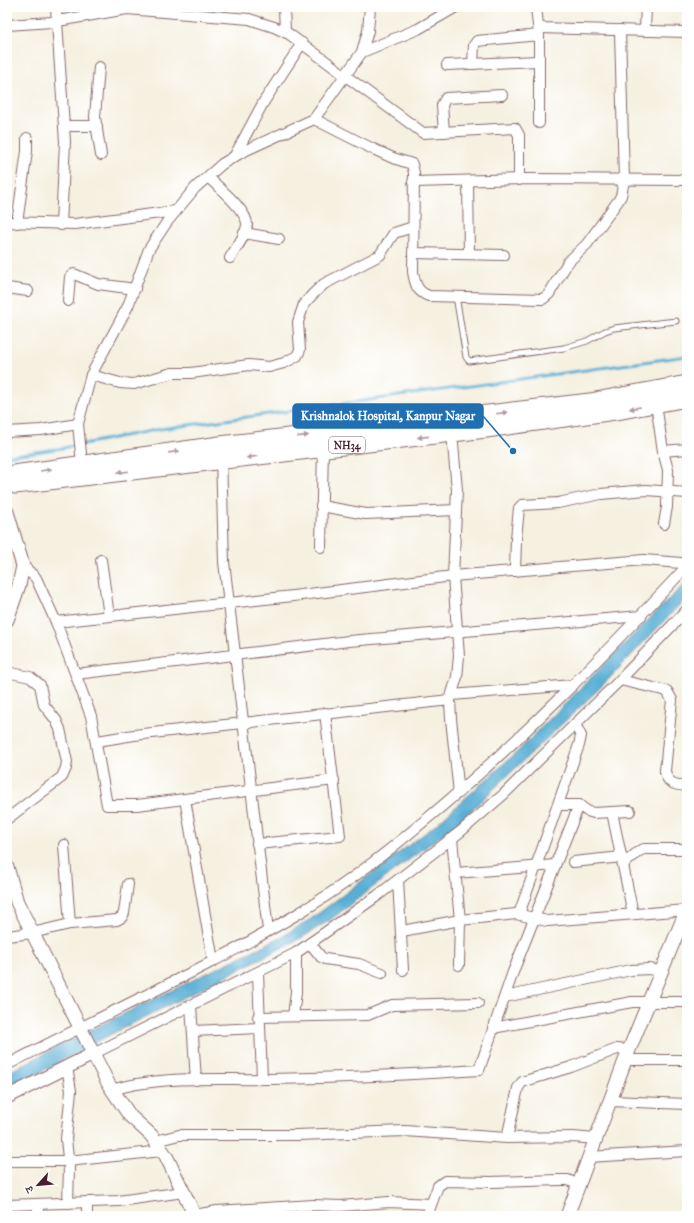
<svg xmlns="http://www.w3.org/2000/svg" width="694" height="1223" font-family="'IM FELL Great Primer','Noto Serif Devanagari',serif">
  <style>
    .water { fill: #59afd5; stroke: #526780 }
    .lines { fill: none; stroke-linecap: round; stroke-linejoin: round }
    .stream { stroke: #59afd5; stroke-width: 3 }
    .service-casing { stroke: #86686a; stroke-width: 7 }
    .minor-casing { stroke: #86686a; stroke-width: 12 }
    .tertiary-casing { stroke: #86686a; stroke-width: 15 }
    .trunk-casing { stroke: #86686a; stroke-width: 19 }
    .service { stroke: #fff; stroke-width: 5 }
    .minor { stroke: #fff; stroke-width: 10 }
    .tertiary { stroke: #fff; stroke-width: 13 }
    .trunk { stroke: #fff; stroke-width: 17 }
    .oneway { fill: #ae9aa0 }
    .labels { text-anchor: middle; stroke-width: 3; stroke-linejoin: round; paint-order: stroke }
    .shield { fill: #fff; stroke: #80626b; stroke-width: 1 }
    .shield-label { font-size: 10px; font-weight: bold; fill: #4a1f2b }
    .leader { fill: none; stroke: #1f6fb2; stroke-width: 1.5 }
    .callout-dot { fill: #1f6fb2; stroke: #fff; stroke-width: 1.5 }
    .callout { fill: #1f6fb2; stroke: #1f6fb2; stroke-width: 1.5 }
    .callout-label { font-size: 12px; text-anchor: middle; font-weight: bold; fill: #fff }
  </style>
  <rect width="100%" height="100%" fill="#fff"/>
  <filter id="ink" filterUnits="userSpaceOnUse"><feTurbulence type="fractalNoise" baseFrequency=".025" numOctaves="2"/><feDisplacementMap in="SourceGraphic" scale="8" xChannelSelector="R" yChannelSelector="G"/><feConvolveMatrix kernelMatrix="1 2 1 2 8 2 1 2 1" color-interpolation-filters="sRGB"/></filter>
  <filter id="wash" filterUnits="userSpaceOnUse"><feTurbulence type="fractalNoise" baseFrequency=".012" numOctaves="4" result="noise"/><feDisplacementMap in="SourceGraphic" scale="16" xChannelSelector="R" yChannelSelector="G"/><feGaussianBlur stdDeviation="0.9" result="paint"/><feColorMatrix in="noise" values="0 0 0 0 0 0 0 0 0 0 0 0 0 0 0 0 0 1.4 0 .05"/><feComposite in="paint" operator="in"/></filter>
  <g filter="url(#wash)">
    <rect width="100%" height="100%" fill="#f5f0e0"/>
    <path class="water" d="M687,581V597L602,686L460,821L330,920L303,937L102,1039L7,1090V1073L66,1042L283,936L311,919L433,827L518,751Z"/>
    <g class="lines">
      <path class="stream" d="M7,456L63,448L160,429L687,356"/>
    </g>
  </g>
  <g filter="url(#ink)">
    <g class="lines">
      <g class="service-casing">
        <path id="service" d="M456,296L466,357L469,361L564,348L587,341L605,331L614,328L676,321"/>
      </g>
      <g class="minor-casing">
        <g id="minor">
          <path d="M56,7L65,142L61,225"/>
          <path d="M284,7L285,32"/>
          <path d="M536,7L539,35V123"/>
          <path d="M7,25L52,22L127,9L249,19L274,27L289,34L423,133L515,128L519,135V180"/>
          <path d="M539,28L687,32"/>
          <path d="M645,30L646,7"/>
          <path d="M362,52L418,29L456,7"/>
          <path d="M473,64L474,45L477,41L539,35"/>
          <path d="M447,65L539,61"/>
          <path d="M99,67L95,117L101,155"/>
          <path d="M314,119L371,148L393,158L412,164L414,173L413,272C415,284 417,292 429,296L543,299L549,294L568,262L587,244L618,201L621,196L624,180L620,30"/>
          <path d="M64,126H97"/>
          <path d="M444,132L442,105L446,98L502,95"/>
          <path d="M234,157L263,103L302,43"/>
          <path d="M208,177C218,187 248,211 247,225C246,236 235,249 230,258"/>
          <path d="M468,181L469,254"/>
          <path d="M413,182L526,179L687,180"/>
          <path d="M7,222L75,224L176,211"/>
          <path d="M17,223L27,151V138"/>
          <path d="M244,233L279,239"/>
          <path d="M413,253L504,255"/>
          <path d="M7,288L28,291"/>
          <path d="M68,301L70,277L74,274L98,284L135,289"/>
          <path d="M91,375L120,383L134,384L172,373H191L249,365L269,367L284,363L297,356L300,350L298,322L304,304L313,294L324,284L380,255L394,233L413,227"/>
          <path d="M656,404L663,451L668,470L667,507L664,524"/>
          <path d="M7,432L41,430L78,424"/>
          <path d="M452,433L457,490L453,576L459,656L457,677L450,700L451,719L459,793"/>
          <path d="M663,451L687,449"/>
          <path d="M221,455L224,562L268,930"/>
          <path d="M82,464L78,424L91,375L128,306L149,249L167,222L195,188L222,164L242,152L314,119L362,52L368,31L370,7"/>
          <path d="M321,506L366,514L456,510"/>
          <path d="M321,547L323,447"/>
          <path d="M101,560L109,616"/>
          <path d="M23,566L36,578L56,622L91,716L107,805H137L334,780"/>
          <path d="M515,571L516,539L519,508L522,505L558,503L601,494L646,490L687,493"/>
          <path d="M56,622L293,596L453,576L644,560L681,563L687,566"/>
          <path d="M7,672L30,677L40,685L44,705L56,720L60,729L67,762L66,768L62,777L7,819"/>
          <path d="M76,674L349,641L641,616"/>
          <path d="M620,680L667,691L672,700L665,771C667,784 675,785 687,786"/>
          <path d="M452,695L573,685"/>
          <path d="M97,741L134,735L450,700"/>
          <path d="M185,799L213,961"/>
          <path d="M559,805H579L587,811L594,813L630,811"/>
          <path d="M612,812L633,914"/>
          <path d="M452,839L460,920L459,965"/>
          <path d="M257,844L340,836L325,713"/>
          <path d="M64,845L70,924"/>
          <path d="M573,862L622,857"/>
          <path d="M624,864L639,851L644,849H687"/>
          <path d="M456,873L555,865"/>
          <path d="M398,880L403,970"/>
          <path d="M519,914L579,745L581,736L575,724"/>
          <path d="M402,931L460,920L516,914L547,921L687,910"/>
          <path d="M7,936L32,933L70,924L117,920L122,917L124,913L128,884"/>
          <path d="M310,943L321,957L325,959L359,964L382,973"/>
          <path d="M258,973L262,1079"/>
          <path d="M505,997L631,970L649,969L661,971"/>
          <path d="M191,1006L196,1080"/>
          <path d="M293,1016L296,992V953"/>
          <path d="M258,1017L368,1015L392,1005L478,1003"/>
          <path d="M493,1028L632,1002H687"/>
          <path d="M193,1031L259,1028"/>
          <path d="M93,1054L296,953L377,896L460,832L503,795L617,683L687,610"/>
          <path d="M626,1060H687"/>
          <path d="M7,1065C104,1014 205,970 299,913C343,887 384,855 423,822C518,744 603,656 687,566"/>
          <path d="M67,1067L71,1091L66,1139L69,1167L68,1203"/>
          <path d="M112,1090C162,1075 217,1080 269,1079C339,1078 409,1075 479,1070L513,972L579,805"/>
          <path d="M610,1101L687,1104"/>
          <path d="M507,1138L518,1088L522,1082L571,1067L617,1049L629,1050"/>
          <path d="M155,1141L179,1135H297L405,1131L507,1138L573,1137L595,1139"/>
          <path d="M588,1157L687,1151"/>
          <path d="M7,1161H68L162,1151"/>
          <path d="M7,1205L118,1201L184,1192"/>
          <path d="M195,1215L217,1211L313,1205L341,1206L389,1202L431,1204"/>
          <path d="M38,1216V1205"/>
          <path d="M87,1216V1202"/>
          <path d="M427,1216L438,1186L445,1181L491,1182L559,1180H568L579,1185"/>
        </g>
      </g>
      <g class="tertiary-casing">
        <g id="tertiary">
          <path d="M7,512L23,566L19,585L7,620"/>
          <path d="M7,867L17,902L109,1085L130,1116L151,1135L166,1156L195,1216"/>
          <path d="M7,1097L93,1054"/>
          <path d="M567,1216L629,1050L687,909"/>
        </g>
      </g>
      <g class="trunk-casing">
        <g id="trunk">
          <path d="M7,475L220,445L590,402L687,384"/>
          <path d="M15,485L486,429L622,410L687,398"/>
        </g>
      </g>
      <use href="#service" class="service"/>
      <use href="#minor" class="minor"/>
      <use href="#tertiary" class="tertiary"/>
      <use href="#trunk" class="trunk"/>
    </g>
    <defs><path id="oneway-solid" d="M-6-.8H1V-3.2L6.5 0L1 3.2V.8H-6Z"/></defs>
    <g class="oneway">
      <use href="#oneway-solid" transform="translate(635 408) rotate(171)"/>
      <use href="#oneway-solid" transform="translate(502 413) rotate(-7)"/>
      <use href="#oneway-solid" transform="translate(303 436) rotate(-6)"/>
      <use href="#oneway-solid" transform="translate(423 437) rotate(174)"/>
      <use href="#oneway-solid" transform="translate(174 452) rotate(-8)"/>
      <use href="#oneway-solid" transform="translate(252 457) rotate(172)"/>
      <use href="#oneway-solid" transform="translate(46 470) rotate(-9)"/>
      <use href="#oneway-solid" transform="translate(123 472) rotate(173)"/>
    </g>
  </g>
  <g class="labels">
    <rect class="shield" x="329" y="437" width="36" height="16" rx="3"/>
    <g class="shield-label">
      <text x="347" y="449">NH34</text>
    </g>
  </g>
  <path class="leader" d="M513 451L483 416"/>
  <circle class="callout-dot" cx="513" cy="451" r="4"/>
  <rect class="callout" x="293" y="404" width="190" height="24" rx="4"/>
  <g class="callout-label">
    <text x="388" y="420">Krishnalok Hospital, Kanpur Nagar</text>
  </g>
  <rect width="694" height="1223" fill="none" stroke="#fff" stroke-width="24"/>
  <g transform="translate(38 1185) rotate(243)" stroke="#ffffff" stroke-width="3" paint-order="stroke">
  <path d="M0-3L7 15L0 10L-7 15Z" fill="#4a1f2b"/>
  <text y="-6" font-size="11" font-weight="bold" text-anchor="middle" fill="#4a1f2b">उ</text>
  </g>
</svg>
